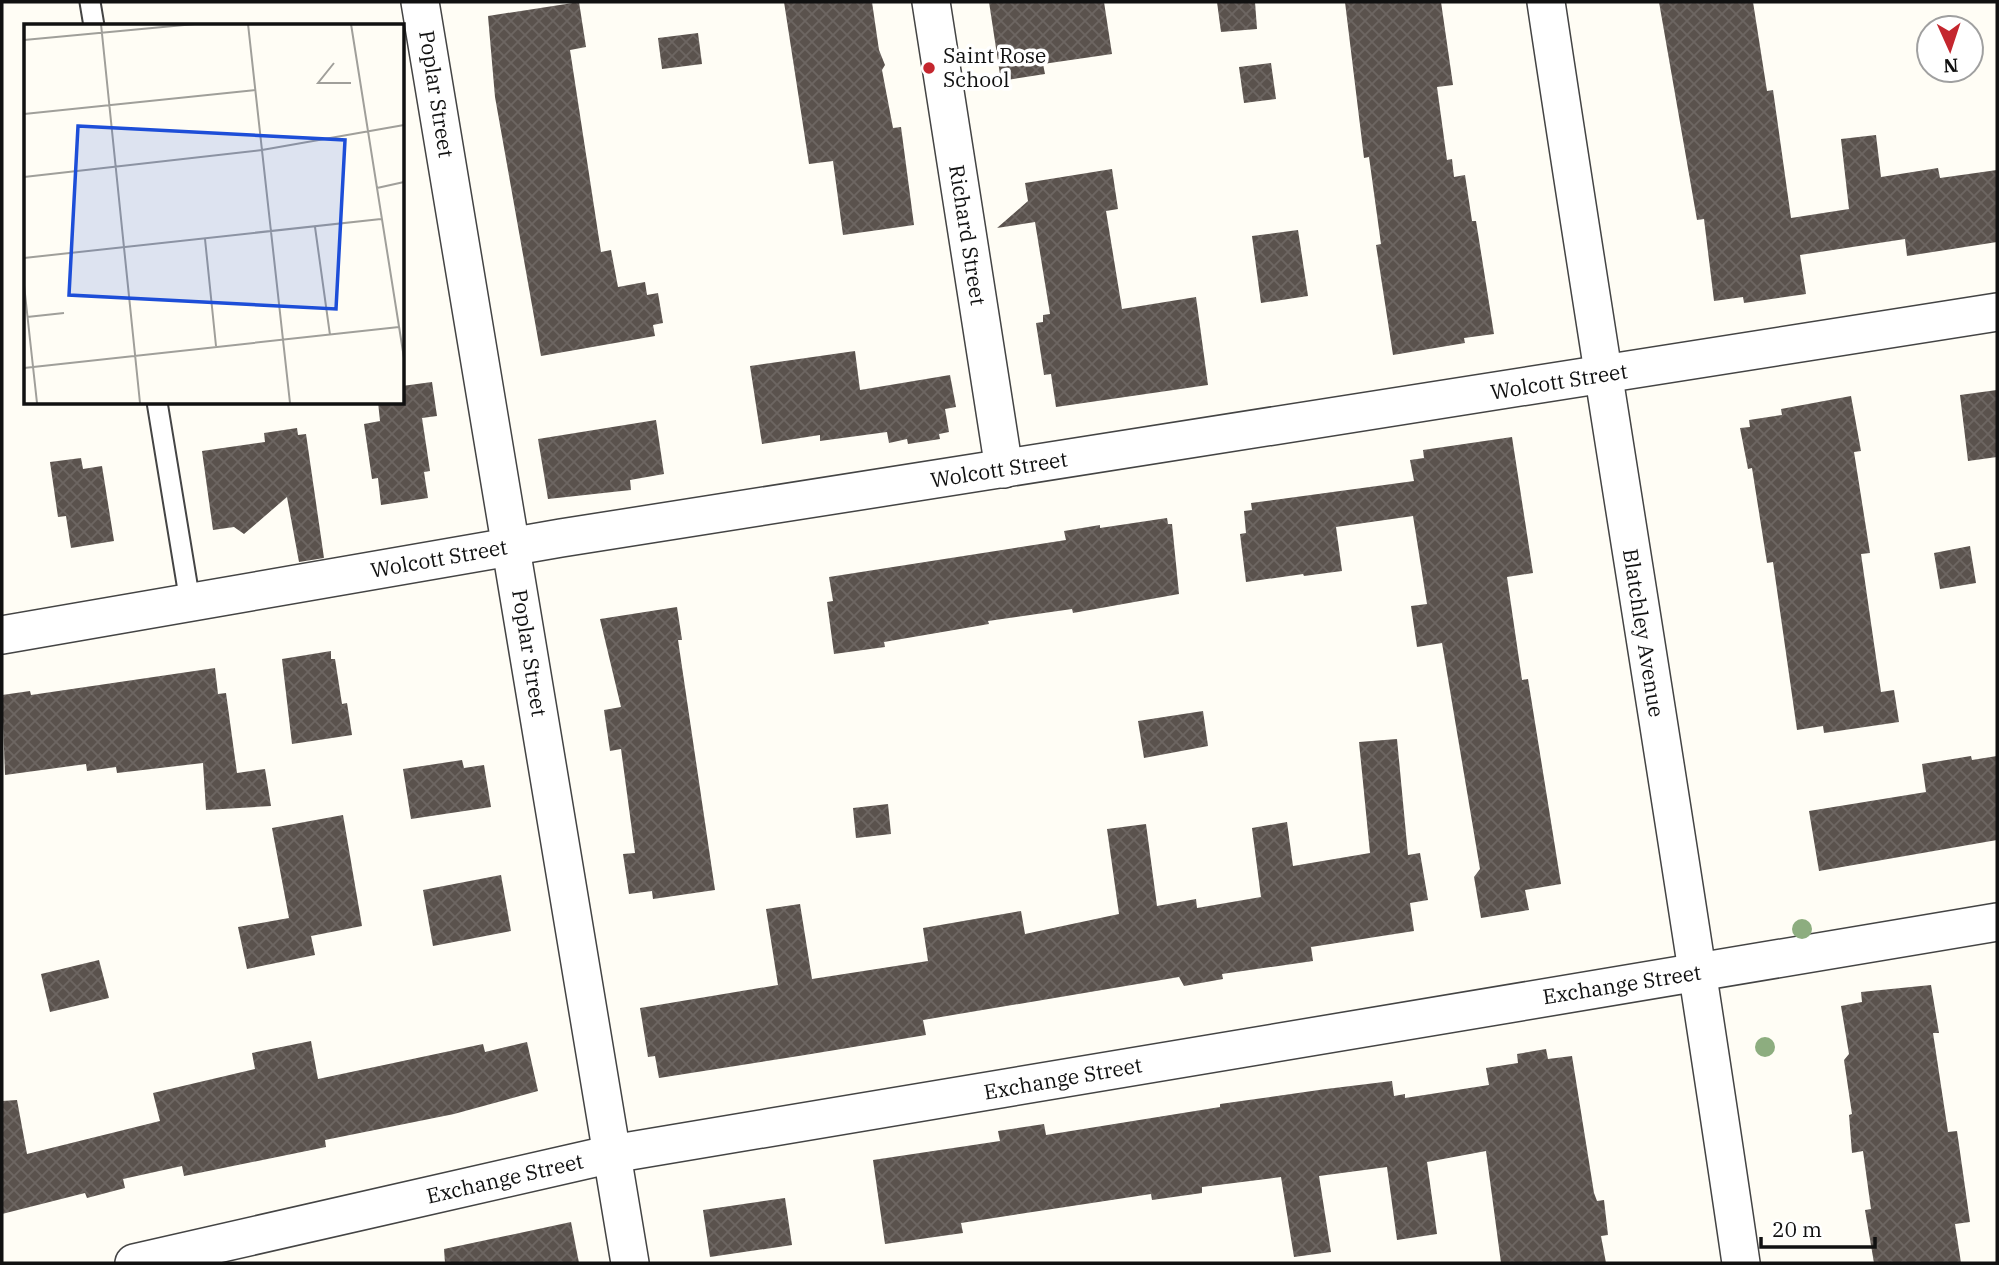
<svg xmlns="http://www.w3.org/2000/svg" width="1999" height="1265" font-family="'IBM Plex Serif',serif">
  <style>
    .building { fill: url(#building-cross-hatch) }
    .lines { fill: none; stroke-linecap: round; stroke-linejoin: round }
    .service-casing { stroke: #444; stroke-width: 23 }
    .minor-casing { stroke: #444; stroke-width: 40 }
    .service { stroke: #fff; stroke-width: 19 }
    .minor { stroke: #fff; stroke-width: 37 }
    .tree { fill: #8dad7f }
    .poi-dot { fill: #c4262e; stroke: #fff; stroke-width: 2.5 }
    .labels { text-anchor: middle; stroke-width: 7; stroke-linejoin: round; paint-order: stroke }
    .poi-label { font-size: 21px; fill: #111; stroke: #fff; text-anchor: start }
    .street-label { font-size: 21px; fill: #111; stroke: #fff }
    .inset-road { fill: none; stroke: #a09f9a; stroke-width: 2 }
    .view { fill: #1d4ed8; fill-opacity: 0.15; stroke: #1d4ed8; stroke-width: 3.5 }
    .inset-edge { fill: none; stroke: #111; stroke-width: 3.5 }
  </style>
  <defs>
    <pattern id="building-cross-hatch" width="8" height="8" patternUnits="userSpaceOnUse" patternTransform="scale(1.75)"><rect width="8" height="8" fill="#5a524d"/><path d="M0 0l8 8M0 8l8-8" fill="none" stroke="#6d6662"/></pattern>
  </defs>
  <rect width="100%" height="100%" fill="#fffdf5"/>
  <g class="building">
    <path d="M579,2L586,47L570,50L601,252L611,250L618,287L645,282L647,295L658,293L663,323L653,325L655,336L541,356L495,97L488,16Z"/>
    <path d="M784,2H872L879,50L885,65L882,70L893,128L901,127L914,225L843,235L833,161L809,164Z"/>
    <path d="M989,2H1104L1112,54L1043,64L1045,74L1001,81Z"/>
    <path d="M1217,2H1255L1257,29L1221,32Z"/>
    <path d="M1345,2H1441L1453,85L1437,87L1447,160L1452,159L1454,177L1465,175L1472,221H1476L1494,334L1464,338L1465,343L1393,355L1376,245L1381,244L1369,157L1364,158Z"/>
    <path d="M1659,2H1753L1767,91L1773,90L1791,218L1849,209L1841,139L1876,135L1881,177L1938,168L1940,178L1997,170V242L1907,256L1905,239L1800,255L1806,294L1744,303L1743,297L1714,301L1704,219L1697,220Z"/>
    <path d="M698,33L702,64L662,69L658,38Z"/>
    <path d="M1271,63L1276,99L1244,103L1239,67Z"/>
    <path d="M1112,169L1118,209L1106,211L1122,309L1196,297L1208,385L1056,407L1051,374L1044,375L1036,323L1043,322V315L1050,314L1035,222L997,228L1028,201L1025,183Z"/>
    <path d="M1298,230L1308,296L1261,303L1252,236Z"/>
    <path d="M855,351L860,390L950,375L956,407L945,409L949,432L939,434L940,439L908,444L907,439L889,443L887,432L820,441V435L762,444L750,366Z"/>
    <path d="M432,382L437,416L422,418L430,471L424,472L428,498L381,505L378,478L372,479L364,424L380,421L378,402H402V386Z"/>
    <path d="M1997,390V457L1968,461L1960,395Z"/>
    <path d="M1851,396L1861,451L1854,452L1870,553L1861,554L1881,692L1894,690L1899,722L1824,733L1823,726L1797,730L1773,562L1767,563L1752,468L1748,469L1740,428L1750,427L1749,420L1782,415L1781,409Z"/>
    <path d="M656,420L664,474L630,480L631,490L548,499L538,439Z"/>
    <path d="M297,428L298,435L306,434L324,558L299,562L287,497L244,534L234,527L213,530L202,451L265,442L264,433Z"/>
    <path d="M1512,437L1533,573L1507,577L1522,680L1528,679L1561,884L1525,890L1529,910L1481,918L1474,877L1480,869L1442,643L1417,647L1411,606L1427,604L1413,516L1336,527L1342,571L1304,576L1303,574L1246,582L1240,534L1246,533L1244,511L1252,510L1251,503L1414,481L1410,460L1424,458L1423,450Z"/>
    <path d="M81,458L83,469L102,466L114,541L71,548L66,516L58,517L50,462Z"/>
    <path d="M1167,518L1168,524H1172L1179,594L1073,613L1072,609L988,621L989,624L884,642L885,647L834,654L827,602L833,601L829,577L1066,540L1064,531L1100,525V528Z"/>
    <path d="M1970,546L1976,583L1940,589L1934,553Z"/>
    <path d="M677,607L682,640H678L715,890L653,899L652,891L629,894L623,854L635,853L621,749L610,751L604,710L621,707L600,619Z"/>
    <path d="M331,651V659H335L342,704L347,703L352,735L292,744L282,659Z"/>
    <path d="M215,668L218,694L226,693L237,773L265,769L271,806L206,810L203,763L117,773L116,767L87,771L86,764L5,775L2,695L30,691L31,695Z"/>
    <path d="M1203,711L1208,746L1144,758L1138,721Z"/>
    <path d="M1397,739L1408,855L1420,853L1428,900L1410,903L1414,931L1311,947L1313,961L1222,974L1223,979L1184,986L1179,977L923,1020L926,1035L805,1055L659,1078L655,1056L648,1057L640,1008L778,985L766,909L800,904L812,979L928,961L923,928L1021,911L1025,934L1119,914L1107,829L1146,824L1157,906L1196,899L1197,908L1261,897L1252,828L1287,822L1293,866L1370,853L1359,742Z"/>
    <path d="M1971,756L1972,760L1997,756V840L1819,871L1809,811L1926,792L1922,764Z"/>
    <path d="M462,760L464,768L484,765L491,807L411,819L403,769Z"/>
    <path d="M888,804L891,834L856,838L853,808Z"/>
    <path d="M343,815L362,926L311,936L315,955L247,969L238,927L289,918L272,828Z"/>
    <path d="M501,875L511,931L433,946L423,890Z"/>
    <path d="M99,960L109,998L50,1012L41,974Z"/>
    <path d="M1931,985L1939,1033H1933L1948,1132L1957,1131L1970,1222L1955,1224L1961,1263H1874L1865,1210L1871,1209L1863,1151L1852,1153L1849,1115L1852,1114L1844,1060L1849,1054L1841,1006L1862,1002L1861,992Z"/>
    <path d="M311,1041L318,1079L483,1044L485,1052L527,1042L538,1091L454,1114L325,1140L326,1147L184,1176L182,1166L123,1179L125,1188L87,1198L85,1193L2,1214V1101L17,1100L27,1154L160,1121L153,1093L255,1069L252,1053Z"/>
    <path d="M1546,1049L1548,1059L1572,1056L1594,1193L1597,1201L1604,1200L1608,1235L1601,1236L1606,1263H1501L1486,1151L1427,1162L1437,1234L1397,1240L1387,1167L1319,1176L1331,1252L1294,1257L1281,1177L1202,1187V1193L1152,1200L1151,1194L961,1223L963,1233L885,1244L873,1160L1000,1141L998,1131L1044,1124L1046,1135L1220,1107V1104L1326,1089L1392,1081L1394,1096L1405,1094V1098L1489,1085L1486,1068L1518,1063L1517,1054Z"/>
    <path d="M785,1198L792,1245L710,1257L703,1210Z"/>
    <path d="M571,1222L579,1263H445L444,1249Z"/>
  </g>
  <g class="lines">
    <g class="service-casing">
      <g id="service">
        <path d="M90,2L94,26"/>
        <path d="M157,402L190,602"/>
      </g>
    </g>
    <g class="minor-casing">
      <g id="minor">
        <path d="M420,2L630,1263"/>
        <path d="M931,2L1004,469"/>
        <path d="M1546,2C1609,423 1680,842 1741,1263"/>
        <path d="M2,635L561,538L1997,312"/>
        <path d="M134,1263L612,1154L1997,922"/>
      </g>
    </g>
    <use href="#service" class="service"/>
    <use href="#minor" class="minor"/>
  </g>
  <g class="tree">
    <circle cx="1802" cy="929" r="10"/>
    <circle cx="1765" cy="1047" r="10"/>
  </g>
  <circle class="poi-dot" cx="929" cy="68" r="7"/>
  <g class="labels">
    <g class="poi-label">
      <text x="943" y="63">Saint Rose<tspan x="943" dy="24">School</tspan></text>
    </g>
    <g class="street-label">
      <text transform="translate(436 94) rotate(81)" y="7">Poplar Street</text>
      <text transform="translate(967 235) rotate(81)" y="7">Richard Street</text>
      <text transform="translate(1559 382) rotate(-9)" y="7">Wolcott Street</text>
      <text transform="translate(999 470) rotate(-9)" y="7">Wolcott Street</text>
      <text transform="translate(439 559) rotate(-10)" y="7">Wolcott Street</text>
      <text transform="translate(1643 633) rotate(81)" y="7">Blatchley Avenue</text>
      <text transform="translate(529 653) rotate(81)" y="7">Poplar Street</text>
      <text transform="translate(1622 985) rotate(-9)" y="7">Exchange Street</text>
      <text transform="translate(1063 1079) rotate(-10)" y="7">Exchange Street</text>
      <text transform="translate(505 1179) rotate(-13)" y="7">Exchange Street</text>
    </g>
  </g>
  <g transform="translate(24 24)">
    <rect width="380" height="380" fill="#fffdf5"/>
    <path class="inset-road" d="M77,0L116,379M224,0L266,379M327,0L380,334M0,16L171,0M310,39L294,59H327M0,90L232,66M0,153L238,126L380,101M353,164L380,158M291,203L306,311M181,215L192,322M0,234L357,195M0,261L13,379M3,293L40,289M0,344L375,303"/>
    <path class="view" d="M54,102L321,116L312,285L45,271Z"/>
    <rect width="380" height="380" class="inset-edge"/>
  </g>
  <rect width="1999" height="1265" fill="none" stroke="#111111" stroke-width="7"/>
  <g transform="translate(1950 49) rotate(177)"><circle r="33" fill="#ffffff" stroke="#a0a0a0" stroke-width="2"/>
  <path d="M0-5L12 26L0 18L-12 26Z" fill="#c4262e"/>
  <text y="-10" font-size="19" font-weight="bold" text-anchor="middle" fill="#111111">N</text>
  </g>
  <path d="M1761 1237v10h114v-10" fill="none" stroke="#111111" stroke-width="3.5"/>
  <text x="1772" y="1237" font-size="21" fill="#111111" stroke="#ffffff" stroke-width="5" paint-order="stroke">20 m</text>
</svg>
